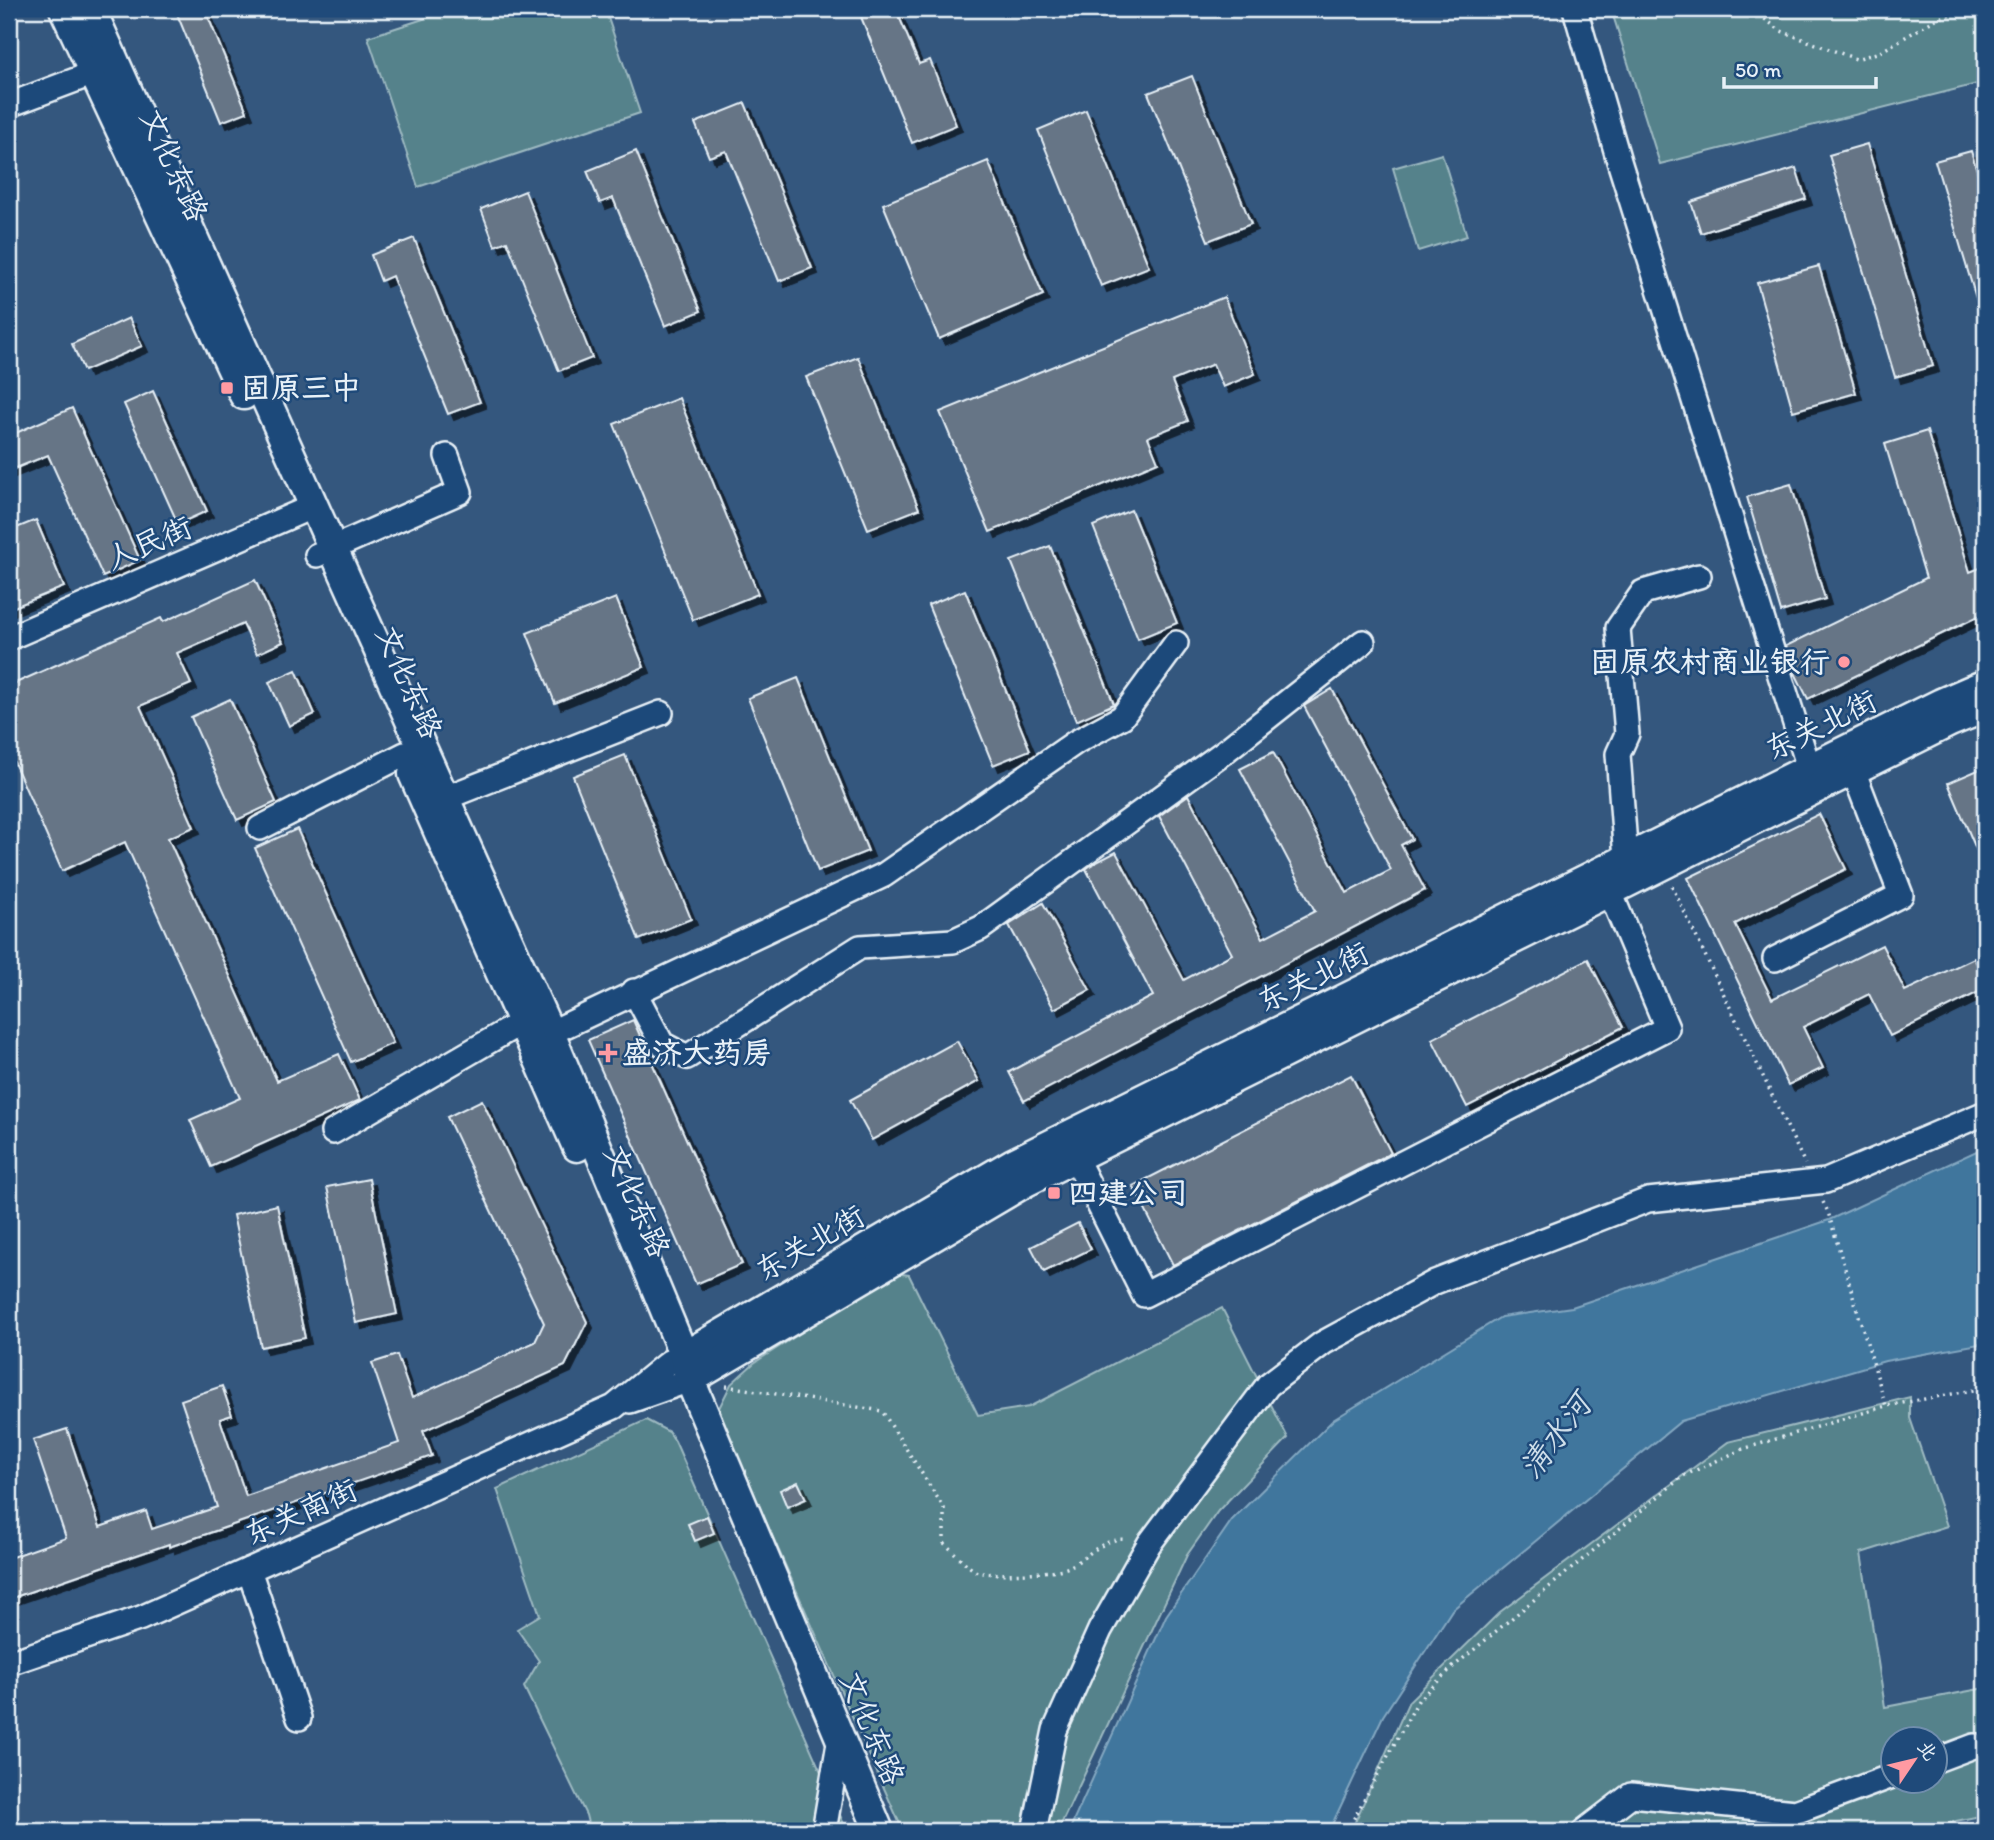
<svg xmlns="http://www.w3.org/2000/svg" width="1994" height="1840" font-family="Itim,'LXGW WenKai TC',sans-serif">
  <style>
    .green { fill: #55828b; stroke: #9ebac2; stroke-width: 2; fill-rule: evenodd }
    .water { fill: #40769d; stroke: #83a7c1; stroke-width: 2 }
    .building { fill: #667586; stroke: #e8f1f8; stroke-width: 2; filter: url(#shadow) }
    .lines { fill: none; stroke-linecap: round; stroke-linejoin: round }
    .minor-casing { stroke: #e8f1f8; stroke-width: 28 }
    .major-casing { stroke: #e8f1f8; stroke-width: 33 }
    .path { stroke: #e8f1f8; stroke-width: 3.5; stroke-dasharray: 2 5; stroke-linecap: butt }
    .minor { stroke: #1f4a7a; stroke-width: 23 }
    .major { stroke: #1f4a7a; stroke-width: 28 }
    .poi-dot { fill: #ff9aa2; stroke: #1f4a7a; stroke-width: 2.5 }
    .labels { text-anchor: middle; stroke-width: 5; stroke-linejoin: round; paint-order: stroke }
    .street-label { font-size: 30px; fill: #e8f1f8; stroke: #1f4a7a }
    .poi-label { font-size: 30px; font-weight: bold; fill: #e8f1f8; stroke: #1f4a7a; text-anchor: start }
    .water-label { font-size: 32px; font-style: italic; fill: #cfdfea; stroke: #1f4a7a }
  </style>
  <defs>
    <filter id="shadow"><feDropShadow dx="6" dy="6" stdDeviation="0" flood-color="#0009"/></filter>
  </defs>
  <rect width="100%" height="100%" fill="#34577e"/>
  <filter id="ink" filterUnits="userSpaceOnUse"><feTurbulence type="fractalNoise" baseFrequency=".0143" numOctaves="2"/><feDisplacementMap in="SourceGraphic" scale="14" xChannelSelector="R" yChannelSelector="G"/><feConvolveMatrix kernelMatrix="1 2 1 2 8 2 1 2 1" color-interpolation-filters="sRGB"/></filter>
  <g filter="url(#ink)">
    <g class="green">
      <path d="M454,9H605L640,113L418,187L368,37Z"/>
      <path d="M1611,9H1985V82L1660,164Z"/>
      <path d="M1442,154L1467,236L1418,251L1393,168Z"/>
      <path d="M894,1273L909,1275L978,1415L1029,1407L1222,1308L1288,1438L1218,1511L1187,1555L1058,1831H903L728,1436L719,1408L731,1384L754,1363Z"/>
      <path d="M1910,1397V1418L1947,1526L1861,1553L1885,1707L1985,1688V1815L1956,1821L1936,1831H1351L1409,1701L1500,1612L1728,1442ZM1892,1738H1934V1780H1892Z"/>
      <path d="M646,1420L669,1432L675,1441L847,1831H590L586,1815L524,1687L539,1661L517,1629L540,1615L497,1489Z"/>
    </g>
    <path class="water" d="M1985,1147V1343L1885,1361L1681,1421L1452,1610L1383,1716L1329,1831H1069L1166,1616L1232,1520L1333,1420L1501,1317L1572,1307L1829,1220Z"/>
    <g class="building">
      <path d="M175,9H205L247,112L221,122Z"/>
      <path d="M881,9H896L919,64L930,60L956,125L912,143L861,17Z"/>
      <path d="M1192,76L1251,224L1208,241L1148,93Z"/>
      <path d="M745,103L812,268L779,281L726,151L709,157L695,123Z"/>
      <path d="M1086,110L1149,267L1101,286L1038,130Z"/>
      <path d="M1867,144L1933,366L1895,377L1829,155Z"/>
      <path d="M636,151L701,311L665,326L613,198L600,203L587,171Z"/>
      <path d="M1971,151L1985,197V315H1981L1935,161Z"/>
      <path d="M988,161L1043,295L939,339L883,204Z"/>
      <path d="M1796,168L1806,199L1701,233L1691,202Z"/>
      <path d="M525,191L592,358L559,371L507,241L495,246L481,209Z"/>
      <path d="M414,238L480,402L448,414L392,276L381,281L371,255Z"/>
      <path d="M1819,266L1856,393L1793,411L1757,283Z"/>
      <path d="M1224,297L1255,374L1223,387L1213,364L1172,381L1188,421L1148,437L1158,462L990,532L940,412Z"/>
      <path d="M129,318L142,346L84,371L72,344Z"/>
      <path d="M858,357L919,509L868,529L806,377Z"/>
      <path d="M153,391L207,511L178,524L124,404Z"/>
      <path d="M679,398L758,594L693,620L614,424Z"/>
      <path d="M72,408L140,560L103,577L48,455L9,471V436Z"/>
      <path d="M1927,431L1970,572L1985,566V613L1808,699L1792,667L1786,646L1926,578L1885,444Z"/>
      <path d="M1791,484L1825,599L1781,612L1747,497Z"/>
      <path d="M1131,510L1177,623L1138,639L1093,526Z"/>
      <path d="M36,520L64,587L9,609V531Z"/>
      <path d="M1050,546L1114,704L1076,721L1011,561Z"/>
      <path d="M255,580L283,642L257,654L243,624L177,653L191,684L140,706L194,827L168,838L277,1081L339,1054L360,1100L211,1167L190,1120L240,1098L125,842L62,871L9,751V686L161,618L163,622Z"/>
      <path d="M965,590L1030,750L993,765L928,605Z"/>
      <path d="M616,598L644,667L555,703L527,633Z"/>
      <path d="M296,670L315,714L289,726L269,682Z"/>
      <path d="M798,678L868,851L818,871L748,698Z"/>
      <path d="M1332,689L1412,839L1401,845L1425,890L1024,1101L1009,1072L1153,996L1086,869L1091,865L1116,852L1184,980L1232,954L1159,816L1188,795L1263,938L1315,911L1240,769L1273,752L1347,893L1391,870L1304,706Z"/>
      <path d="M230,699L276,802L237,820L191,717Z"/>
      <path d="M625,755L691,919L639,940L573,776Z"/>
      <path d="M1985,767V870L1948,783Z"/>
      <path d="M1819,814L1846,869L1735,924L1772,999L1882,945L1905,991L1974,958L1985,980V989L1890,1036L1869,994L1803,1027L1823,1068L1788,1085L1688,878Z"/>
      <path d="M297,829L393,1043L351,1062L255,848Z"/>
      <path d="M1043,903L1090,990L1054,1009L1009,925Z"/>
      <path d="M1588,959L1623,1027L1467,1107L1432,1039Z"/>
      <path d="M633,1020L742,1264L696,1284L588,1040Z"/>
      <path d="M957,1041L979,1081L872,1140L850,1100Z"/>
      <path d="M1351,1075L1391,1153L1173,1265L1133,1186Z"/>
      <path d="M482,1100L587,1322L565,1366L423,1431L432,1456L169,1547V1544L9,1599V1558L66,1538L33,1440L67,1429L100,1527L146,1511L152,1529L217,1507L181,1400L222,1386L232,1415L220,1419L246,1496L399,1443L372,1363L397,1355L412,1398L535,1342L544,1323L447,1117Z"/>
      <path d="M369,1179L397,1314L356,1323L327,1187Z"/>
      <path d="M277,1205L305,1338L261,1347L233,1215Z"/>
      <path d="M1078,1223L1091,1249L1044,1272L1031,1247Z"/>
      <path d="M798,1482L806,1499L787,1507L780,1490Z"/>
      <path d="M707,1516L714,1533L695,1541L688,1524Z"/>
    </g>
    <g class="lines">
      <g class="minor-casing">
        <g id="minor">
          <path d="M1575,9L1619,161L1809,768"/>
          <path d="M9,105L94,73"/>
          <path d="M317,555L460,492L447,456"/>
          <path d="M9,638L314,506"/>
          <path d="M445,798L661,713"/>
          <path d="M260,828L405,754"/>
          <path d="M1626,859L1618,754L1627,734L1618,628L1643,592L1699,576"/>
          <path d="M1775,959L1901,895L1853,770"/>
          <path d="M634,991L662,1044L687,1057L860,947L953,941L981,928L1224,752L1363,642"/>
          <path d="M550,1033L884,875L1076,742L1122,717L1176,643"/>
          <path d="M333,1132L522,1022"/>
          <path d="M1075,1157L1144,1295L1667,1028L1610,892"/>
          <path d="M630,1401L690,1380"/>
          <path d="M249,1570L299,1718"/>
          <path d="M9,1663L141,1618L614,1407L669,1362L684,1356"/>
          <path d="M1934,1761L1974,1746H1985"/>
          <path d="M824,1831L840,1737"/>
          <path d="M1034,1831L1055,1730L1100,1630L1149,1544L1268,1385L1323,1343L1435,1282L1648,1200L1826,1181L1985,1113"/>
          <path d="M1584,1831L1631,1795L1795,1812L1892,1776"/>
        </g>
      </g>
      <g class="major-casing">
        <g id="major">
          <path d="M64,9L244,395"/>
          <path d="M91,9L550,1033L684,1356L690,1380L879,1831"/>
          <path d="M413,774L577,1147"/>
          <path d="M684,1356L1013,1163L1941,703L1985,684"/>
          <path d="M690,1380L1026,1182L1950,722L1985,708"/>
        </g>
      </g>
      <g class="path">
        <path d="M1755,9L1758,14L1781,31L1856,59L1880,52L1936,19L1960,11L1985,15"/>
        <path d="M1672,886L1805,1164"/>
        <path d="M1823,1202L1828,1212L1886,1406"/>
        <path d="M726,1386L882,1411L944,1508V1543C952,1550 969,1568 977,1572C989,1576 1058,1573 1069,1567C1086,1558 1107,1535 1127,1540"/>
        <path d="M1347,1831L1419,1699L1453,1667L1683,1476L1743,1449L1886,1406L1985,1388"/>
      </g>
      <use href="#minor" class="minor"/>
      <use href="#major" class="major"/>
    </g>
  </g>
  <g class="poi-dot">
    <rect x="220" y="381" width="14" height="14" rx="3.5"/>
    <circle cx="1844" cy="662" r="7"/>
    <path d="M604.5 1042.5h7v7h7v7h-7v7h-7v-7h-7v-7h7z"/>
    <rect x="1047" y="1186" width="14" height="14" rx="3.5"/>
  </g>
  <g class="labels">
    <g class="street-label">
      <text transform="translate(174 165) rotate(65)" y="10">文化东路</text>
      <text transform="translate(149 543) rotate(-23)" y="10">人民街</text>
      <text transform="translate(409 682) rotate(66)" y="10">文化东路</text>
      <text transform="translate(1821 725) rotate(-26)" y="10">东关北街</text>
      <text transform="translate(1313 977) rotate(-26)" y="10">东关北街</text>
      <text transform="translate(637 1201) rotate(66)" y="10">文化东路</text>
      <text transform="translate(810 1243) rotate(-30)" y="10">东关北街</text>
      <text transform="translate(301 1512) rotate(-24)" y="10">东关南街</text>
      <text transform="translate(872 1728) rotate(67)" y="10">文化东路</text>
    </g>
    <g class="poi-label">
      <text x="241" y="398">固原三中</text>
      <text x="1830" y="672" text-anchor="end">固原农村商业银行</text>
      <text x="622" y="1063">盛济大药房</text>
      <text x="1068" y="1203">四建公司</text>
    </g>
    <g class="water-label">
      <text transform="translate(1555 1436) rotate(-53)" y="11">清水河</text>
    </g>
  </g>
  <rect width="1994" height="1840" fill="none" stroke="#1f4a7a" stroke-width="35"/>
  <rect x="18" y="18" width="1959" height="1805" fill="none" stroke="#e8f1f8" stroke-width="2.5" filter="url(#ink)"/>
  <g transform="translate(1914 1760) rotate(55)"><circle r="33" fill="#1f4a7a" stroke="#6f8dac" stroke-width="2"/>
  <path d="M0-5L12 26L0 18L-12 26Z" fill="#ff9aa2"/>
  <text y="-10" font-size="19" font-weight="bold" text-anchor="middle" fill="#e8f1f8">北</text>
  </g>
  <path d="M1724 77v10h152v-10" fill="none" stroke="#e8f1f8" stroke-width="3.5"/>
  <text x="1735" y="77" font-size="21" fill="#e8f1f8" stroke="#1f4a7a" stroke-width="5" paint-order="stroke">50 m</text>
</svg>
